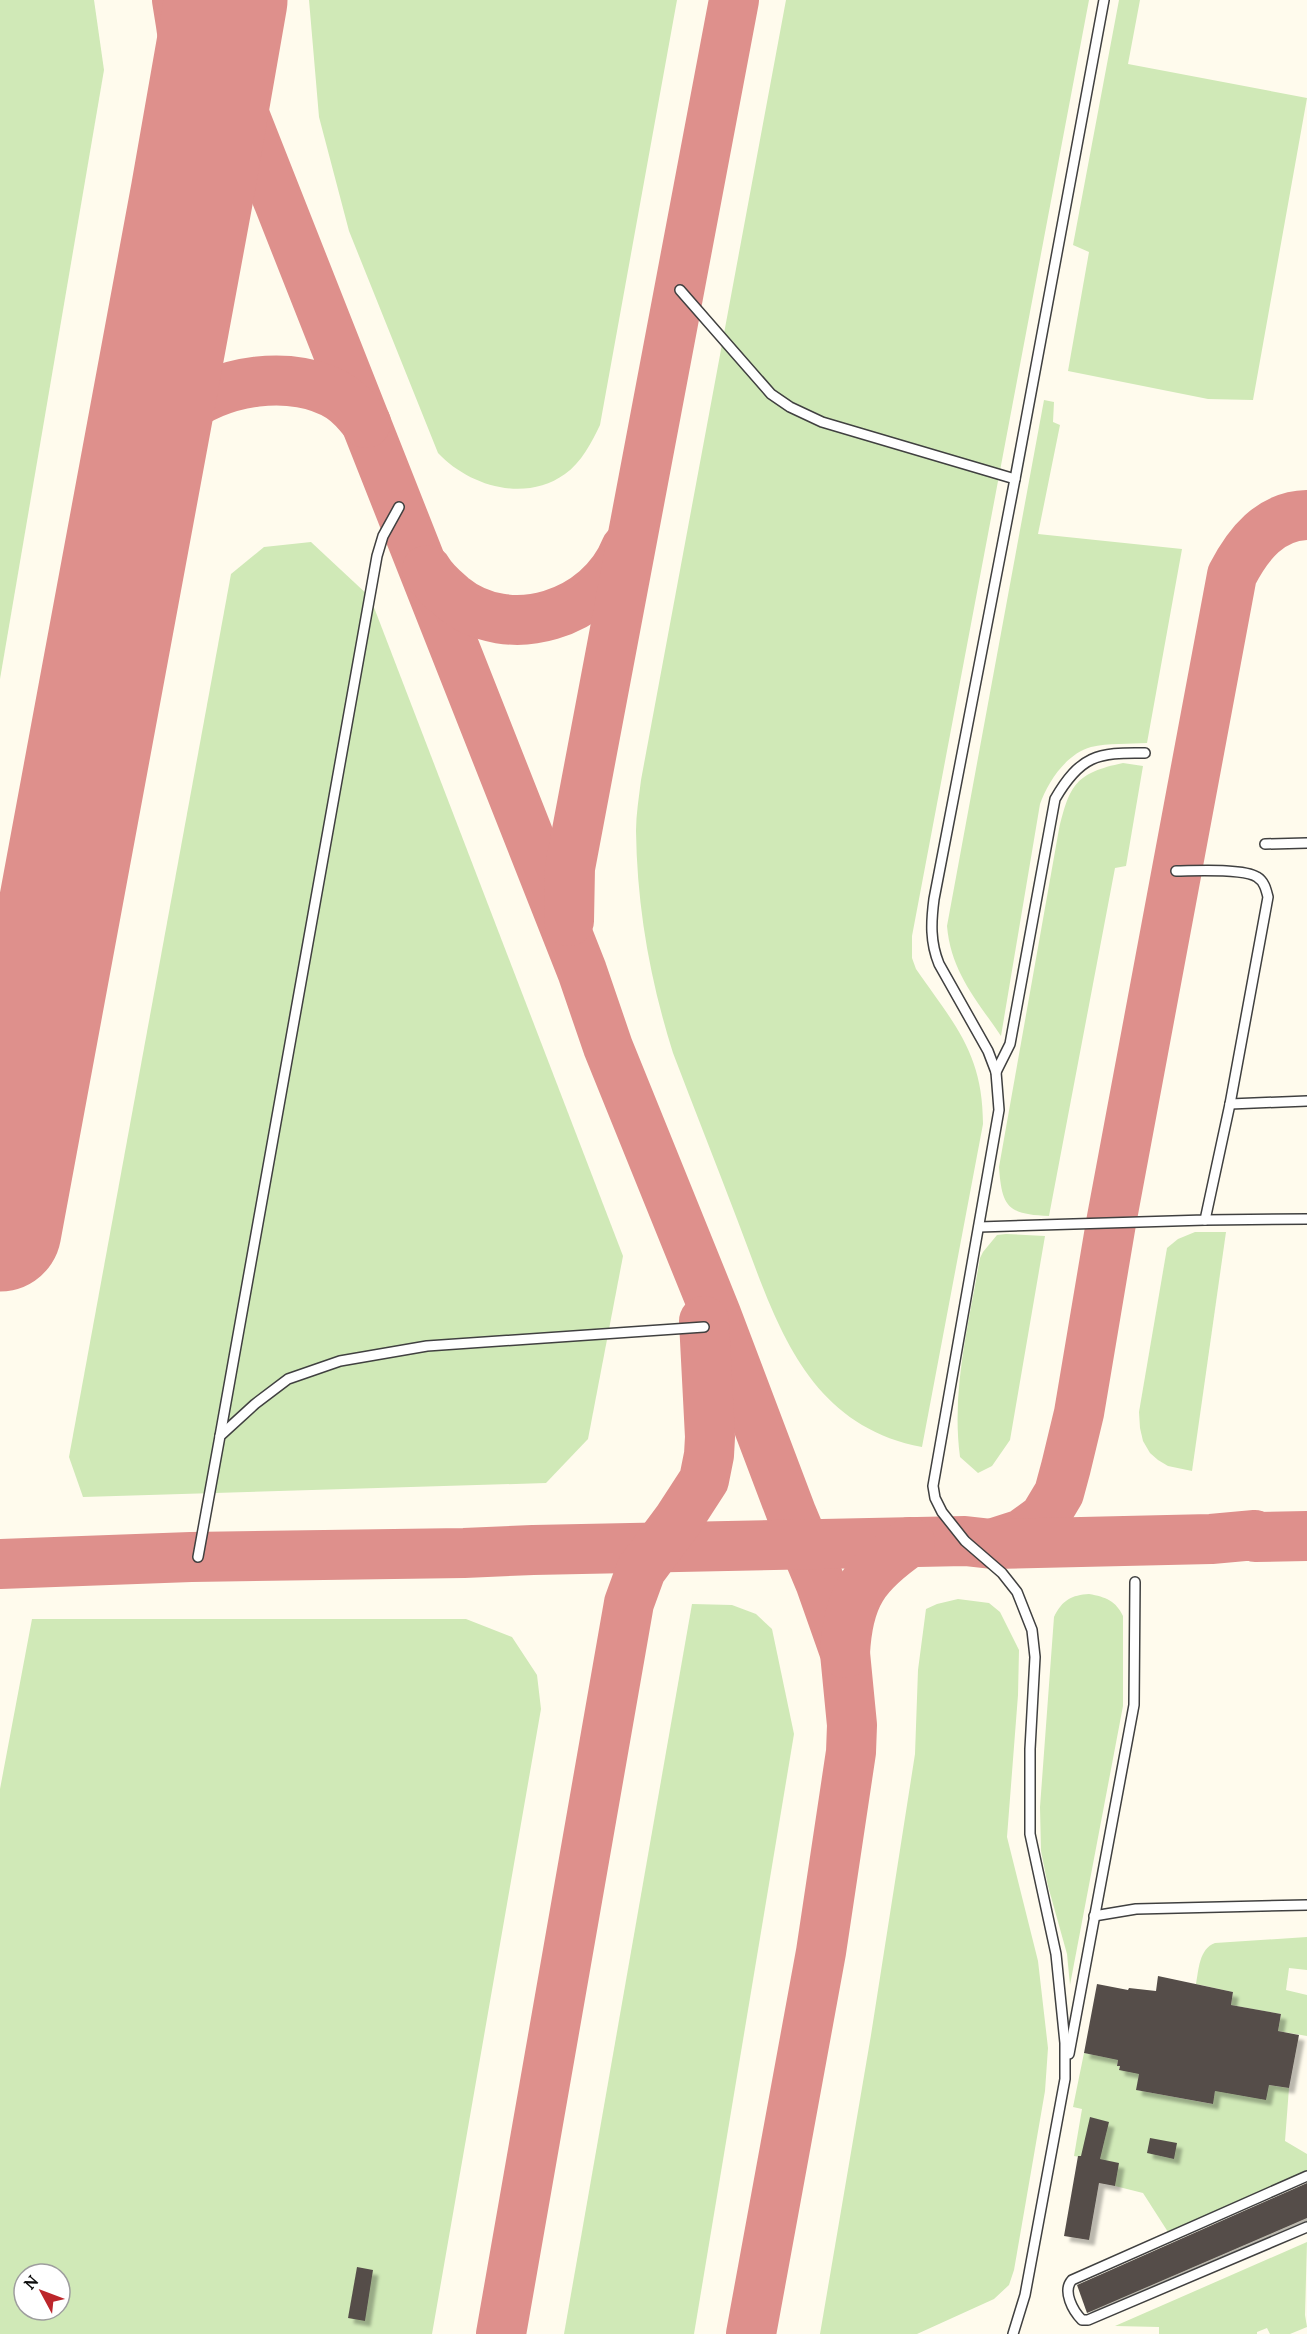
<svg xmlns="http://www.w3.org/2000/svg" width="1307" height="2334" font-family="Lora,serif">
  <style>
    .grass { fill: #d0e9b7; fill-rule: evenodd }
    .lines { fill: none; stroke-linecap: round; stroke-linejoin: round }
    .taxiway { stroke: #de908c; stroke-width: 50 }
    .runway { stroke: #de908c; stroke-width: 123 }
    .building { fill: #554e49; filter: url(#shadow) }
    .lane-casing { stroke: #404040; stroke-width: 12 }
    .lane { stroke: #fff; stroke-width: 9 }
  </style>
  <defs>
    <filter id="shadow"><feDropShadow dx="5.5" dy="5.5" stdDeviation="1.5" flood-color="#0004"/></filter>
  </defs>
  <rect width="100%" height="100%" fill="#fffbed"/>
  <g class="grass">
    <path d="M0,0H94L104,70L0,679Z"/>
    <path d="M309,0H677L600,425C592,442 581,463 565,474C525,503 469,486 438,453L349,231L319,117Z"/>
    <path d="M786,0H1089L912,936V958L916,969C954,1024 983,1053 983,1124L922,1447C803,1424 775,1318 737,1219C716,1164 694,1108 673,1053C650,980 637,907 636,831C636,814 639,797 641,780Z"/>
    <path d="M1119,0H1140L1128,64L1307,98L1253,400L1208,399L1068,371L1089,252L1073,245Z"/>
    <path d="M1044,400L1054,402L1053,422L1060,425L1038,534L1182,549L1147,743C1130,744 1108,743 1091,747C1066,754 1048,782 1040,804L1001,1036C976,999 951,972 947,926Z"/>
    <path d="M311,542L370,597L623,1256L588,1439L546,1483L83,1497L69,1457L231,574L264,547Z"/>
    <path d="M1123,763L1143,766L1126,866L1115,868L1049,1216C1008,1214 1002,1208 999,1167L1059,829C1070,784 1076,773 1123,763Z"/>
    <path d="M1195,1232H1226L1192,1471L1168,1466L1158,1460L1150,1453L1143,1441L1140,1428L1139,1412L1167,1248L1178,1239Z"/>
    <path d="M1006,1234L1045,1236L1010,1440L992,1466L978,1473L960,1457C951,1390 969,1323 980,1258L983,1252L997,1235Z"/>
    <path d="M1089,1594C1106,1597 1116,1601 1123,1616V1706L1070,1985L1067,1954L1048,1886L1041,1851L1040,1807L1054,1617C1062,1600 1072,1595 1089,1594Z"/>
    <path d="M958,1599L989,1603L1000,1612L1019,1650L1018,1695L1007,1837L1038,1961L1048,2048L1045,2091L1014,2270L1009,2285L994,2299L917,2334H820L871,2035L915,1754L918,1670L926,1609L937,1604Z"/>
    <path d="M692,1604L732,1605L756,1614L772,1629L794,1734L694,2334H564Z"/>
    <path d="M32,1619H466L512,1637L537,1675L541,1709L432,2334H0V1789ZM24,2274H60V2310H24Z"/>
    <path d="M1307,1937V1970L1289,1968L1286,1990L1307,1995V2036L1278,2031L1281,2014L1231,2005L1233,1992L1196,1984C1199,1969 1199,1949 1215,1943Z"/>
    <path d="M1084,2053L1110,2058L1119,2056L1117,2065L1120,2066L1119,2069L1140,2067L1137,2090L1212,2104L1215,2091L1269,2085L1289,2088L1285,2141L1307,2154V2173L1168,2232L1143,2193L1115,2186L1118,2163L1074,2156L1082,2109L1073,2107Z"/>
    <path d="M1307,2242L1305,2315L1307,2327L1290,2334H1270L1267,2328L1257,2332V2334H1159V2327L1115,2326Z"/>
  </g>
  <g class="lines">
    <g class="taxiway">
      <path d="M177,0C188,65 195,128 192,194"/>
      <path d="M199,0L582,971L608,1047L716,1314L792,1515L820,1582L845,1653L852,1725L851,1752L821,1952L751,2334"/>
      <path d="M135,499C143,469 154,437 178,415C217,379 295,368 340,397C351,404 359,414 366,423"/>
      <path d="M427,570C433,581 443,589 452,597C509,644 600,614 626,548"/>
      <path d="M569,921L570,868L734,0"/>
      <path d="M994,1543L1022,1534L1044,1518L1059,1493L1066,1467L1079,1413L1111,1223L1232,575C1248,544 1270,516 1307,515"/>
      <path d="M0,1564L191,1557L464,1553L533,1550L965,1541L992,1544L1211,1539L1255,1535V1537L1307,1536"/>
      <path d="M845,1653C848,1596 864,1574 910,1542"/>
      <path d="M501,2334L629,1603L641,1570L678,1520L704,1480L709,1455L710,1437L704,1321"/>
    </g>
    <path class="runway" d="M0,1230L192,194L226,0"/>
  </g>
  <g class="building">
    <path d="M1158,1976L1233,1992L1231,2005L1281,2014L1278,2031L1299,2035L1289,2088L1269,2085L1266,2100L1215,2091L1213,2104L1136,2090L1139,2074L1119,2070L1120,2066H1117L1118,2060L1084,2053L1097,1984L1128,1990L1129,1988L1156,1991Z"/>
    <path d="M1090,2117L1109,2122L1100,2159L1119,2163L1115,2186L1099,2183L1089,2240L1064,2236L1078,2156H1081Z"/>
    <path d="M1150,2138L1177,2143L1174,2159L1147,2153Z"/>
    <path d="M1307,2183V2218L1087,2313L1077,2285Z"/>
    <path d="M357,2267L373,2270L365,2321L348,2318Z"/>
  </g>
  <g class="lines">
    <g class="lane-casing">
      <g id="lane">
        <path d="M680,290L771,394L790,407L822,422L1015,479"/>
        <path d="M1265,844L1307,843"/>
        <path d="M996,1072L1010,1044L1055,799C1080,756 1097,752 1145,753"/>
        <path d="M1230,1104L1307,1101"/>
        <path d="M1205,1220L1307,1219"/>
        <path d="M979,1227L1205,1220L1230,1104L1268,897C1266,889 1264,881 1257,877C1243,868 1194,871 1176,871"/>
        <path d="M220,1436L377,556L383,536L399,507"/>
        <path d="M198,1557L220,1436L255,1404L288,1379L340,1361L427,1346L704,1327"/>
        <path d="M1094,1916L1136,1909L1307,1905"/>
        <path d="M1069,2054L1134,1705L1135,1582"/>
        <path d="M1307,2176L1072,2280C1062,2291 1073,2311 1082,2320H1088L1307,2227"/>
        <path d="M1013,2334L1025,2295L1065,2079V2043L1056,1954L1030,1834V1749L1035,1657L1032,1630L1017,1592L1002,1573L965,1541L942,1512L935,1498L933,1486L999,1110L996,1072L988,1051L939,964C930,942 931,922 934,899L1015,479L1104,0"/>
      </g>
    </g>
    <use href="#lane" class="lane"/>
  </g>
  <g transform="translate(42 2292) rotate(311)"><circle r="28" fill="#ffffff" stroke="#9e9e9e" stroke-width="1.5"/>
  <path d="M0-4.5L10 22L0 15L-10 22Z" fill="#bc262b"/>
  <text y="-9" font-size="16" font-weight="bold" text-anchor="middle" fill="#0d0d0d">N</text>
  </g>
</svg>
